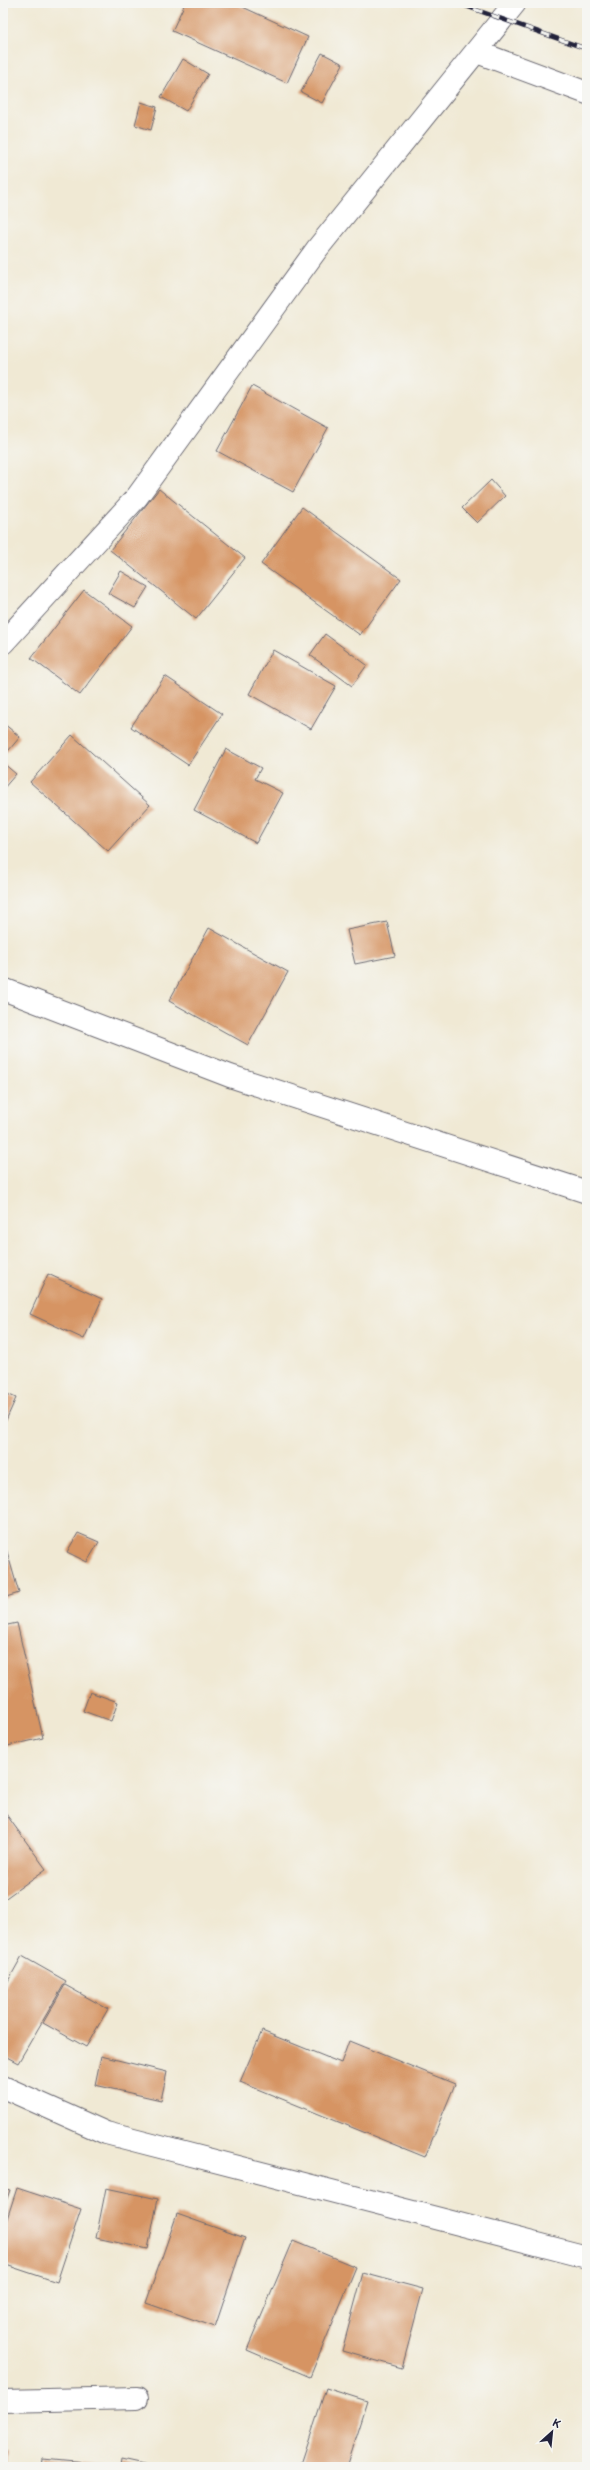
<svg xmlns="http://www.w3.org/2000/svg" width="590" height="2470" font-family="'Balsamiq Sans',sans-serif">
  <style>
    .building { fill: #d69464 }
    .lines { fill: none; stroke-linecap: round; stroke-linejoin: round }
    .street-casing { stroke: #6a6871; stroke-width: 24 }
    .secondary-casing { stroke: #6a6871; stroke-width: 24 }
    .street { stroke: #fff; stroke-width: 22 }
    .secondary { stroke: #fff; stroke-width: 22 }
    .rail-casing { stroke: #22223b; stroke-width: 4.5 }
    .rail { stroke: #f6f6f2; stroke-width: 3; stroke-dasharray: 9; stroke-linecap: butt }
  </style>
  <rect width="100%" height="100%" fill="#f6f6f2"/>
  <filter id="ink" filterUnits="userSpaceOnUse"><feTurbulence type="fractalNoise" baseFrequency=".025" numOctaves="2"/><feDisplacementMap in="SourceGraphic" scale="8" xChannelSelector="R" yChannelSelector="G"/><feConvolveMatrix kernelMatrix="1 2 1 2 8 2 1 2 1" color-interpolation-filters="sRGB"/></filter>
  <filter id="wash" filterUnits="userSpaceOnUse"><feTurbulence type="fractalNoise" baseFrequency=".012" numOctaves="4" result="noise"/><feDisplacementMap in="SourceGraphic" scale="16" xChannelSelector="R" yChannelSelector="G"/><feGaussianBlur stdDeviation="0.9" result="paint"/><feColorMatrix in="noise" values="0 0 0 0 0 0 0 0 0 0 0 0 0 0 0 0 0 1.4 0 .05"/><feComposite in="paint" operator="in"/></filter>
  <g filter="url(#wash)">
    <rect width="100%" height="100%" fill="#f0e9d4"/>
    <g id="blocks">
      <g class="building">
        <path d="M185,3H234L308,37L287,83L172,31Z"/>
        <path d="M322,53L343,64L322,103L301,92Z"/>
        <path d="M183,59L208,74L186,111L161,97Z"/>
        <path d="M141,102L157,107L151,130L135,125Z"/>
        <path d="M252,386L328,428L293,492L217,451Z"/>
        <path d="M491,480L505,496L477,523L462,508Z"/>
        <path d="M159,489L245,558L196,619L110,550Z"/>
        <path d="M302,507L401,579L360,635L261,564Z"/>
        <path d="M121,571L148,587L135,608L108,593Z"/>
        <path d="M84,590L132,626L80,695L31,658Z"/>
        <path d="M325,634L367,665L352,686L310,655Z"/>
        <path d="M273,650L336,686L311,729L249,694Z"/>
        <path d="M165,676L222,714L188,765L131,727Z"/>
        <path d="M3,723L20,737L3,757Z"/>
        <path d="M72,735L150,805L108,851L30,782Z"/>
        <path d="M226,749L261,768L255,779L283,793L256,843L194,810Z"/>
        <path d="M3,763L16,774L3,789Z"/>
        <path d="M387,922L395,956L355,964L347,930Z"/>
        <path d="M209,928L288,972L248,1045L169,1001Z"/>
        <path d="M48,1274L102,1299L84,1339L30,1314Z"/>
        <path d="M3,1392L16,1398L3,1427Z"/>
        <path d="M78,1533L99,1542L87,1562L67,1552Z"/>
        <path d="M3,1538L19,1593L3,1598Z"/>
        <path d="M17,1623L43,1738L3,1747V1626Z"/>
        <path d="M90,1692L118,1702L111,1721L83,1711Z"/>
        <path d="M3,1810L46,1869L3,1900Z"/>
        <path d="M22,1956L66,1981L18,2063L3,2055V1990Z"/>
        <path d="M65,1985L108,2009L86,2047L43,2023Z"/>
        <path d="M262,2031L341,2063L349,2041L455,2084L425,2157L240,2082Z"/>
        <path d="M101,2056L167,2072L161,2100L95,2085Z"/>
        <path d="M3,2188L10,2190L3,2210Z"/>
        <path d="M17,2188L81,2209L57,2282L3,2264V2231Z"/>
        <path d="M106,2188L158,2199L148,2249L96,2238Z"/>
        <path d="M177,2214L245,2238L215,2327L146,2303Z"/>
        <path d="M293,2241L356,2267L310,2377L247,2350Z"/>
        <path d="M363,2273L423,2289L402,2368L342,2351Z"/>
        <path d="M326,2388L367,2401L346,2467H300Z"/>
        <path d="M3,2450H6L5,2467H3Z"/>
        <path d="M43,2459L107,2465V2467H42Z"/>
        <path d="M121,2460L148,2466V2467H120Z"/>
      </g>
    </g>
  </g>
  <g filter="url(#ink)">
    <use href="#blocks" fill-opacity="0" stroke="#6a6871" stroke-width="1"/>
    <g class="lines">
      <g class="street-casing">
        <g id="street">
          <path d="M477,52L587,93"/>
          <path d="M3,643L137,497L317,249L515,3"/>
          <path d="M3,989L230,1076L587,1192"/>
          <path d="M3,2401L137,2398"/>
        </g>
      </g>
      <g class="secondary-casing">
        <path id="secondary" d="M3,2087L106,2133L587,2257"/>
      </g>
      <use href="#street" class="street"/>
      <use href="#secondary" class="secondary"/>
      <g class="rail-casing">
        <path id="rail" d="M457,3L587,49"/>
      </g>
      <use href="#rail" class="rail"/>
    </g>
  </g>
  <rect width="590" height="2470" fill="none" stroke="#f6f6f2" stroke-width="16"/>
  <g transform="translate(552 2432) rotate(27)" stroke="#f6f6f2" stroke-width="3" paint-order="stroke">
  <path d="M0-3L7 15L0 10L-7 15Z" fill="#22223b"/>
  <text y="-6" font-size="11" font-weight="bold" text-anchor="middle" fill="#22223b">K</text>
  </g>
</svg>
